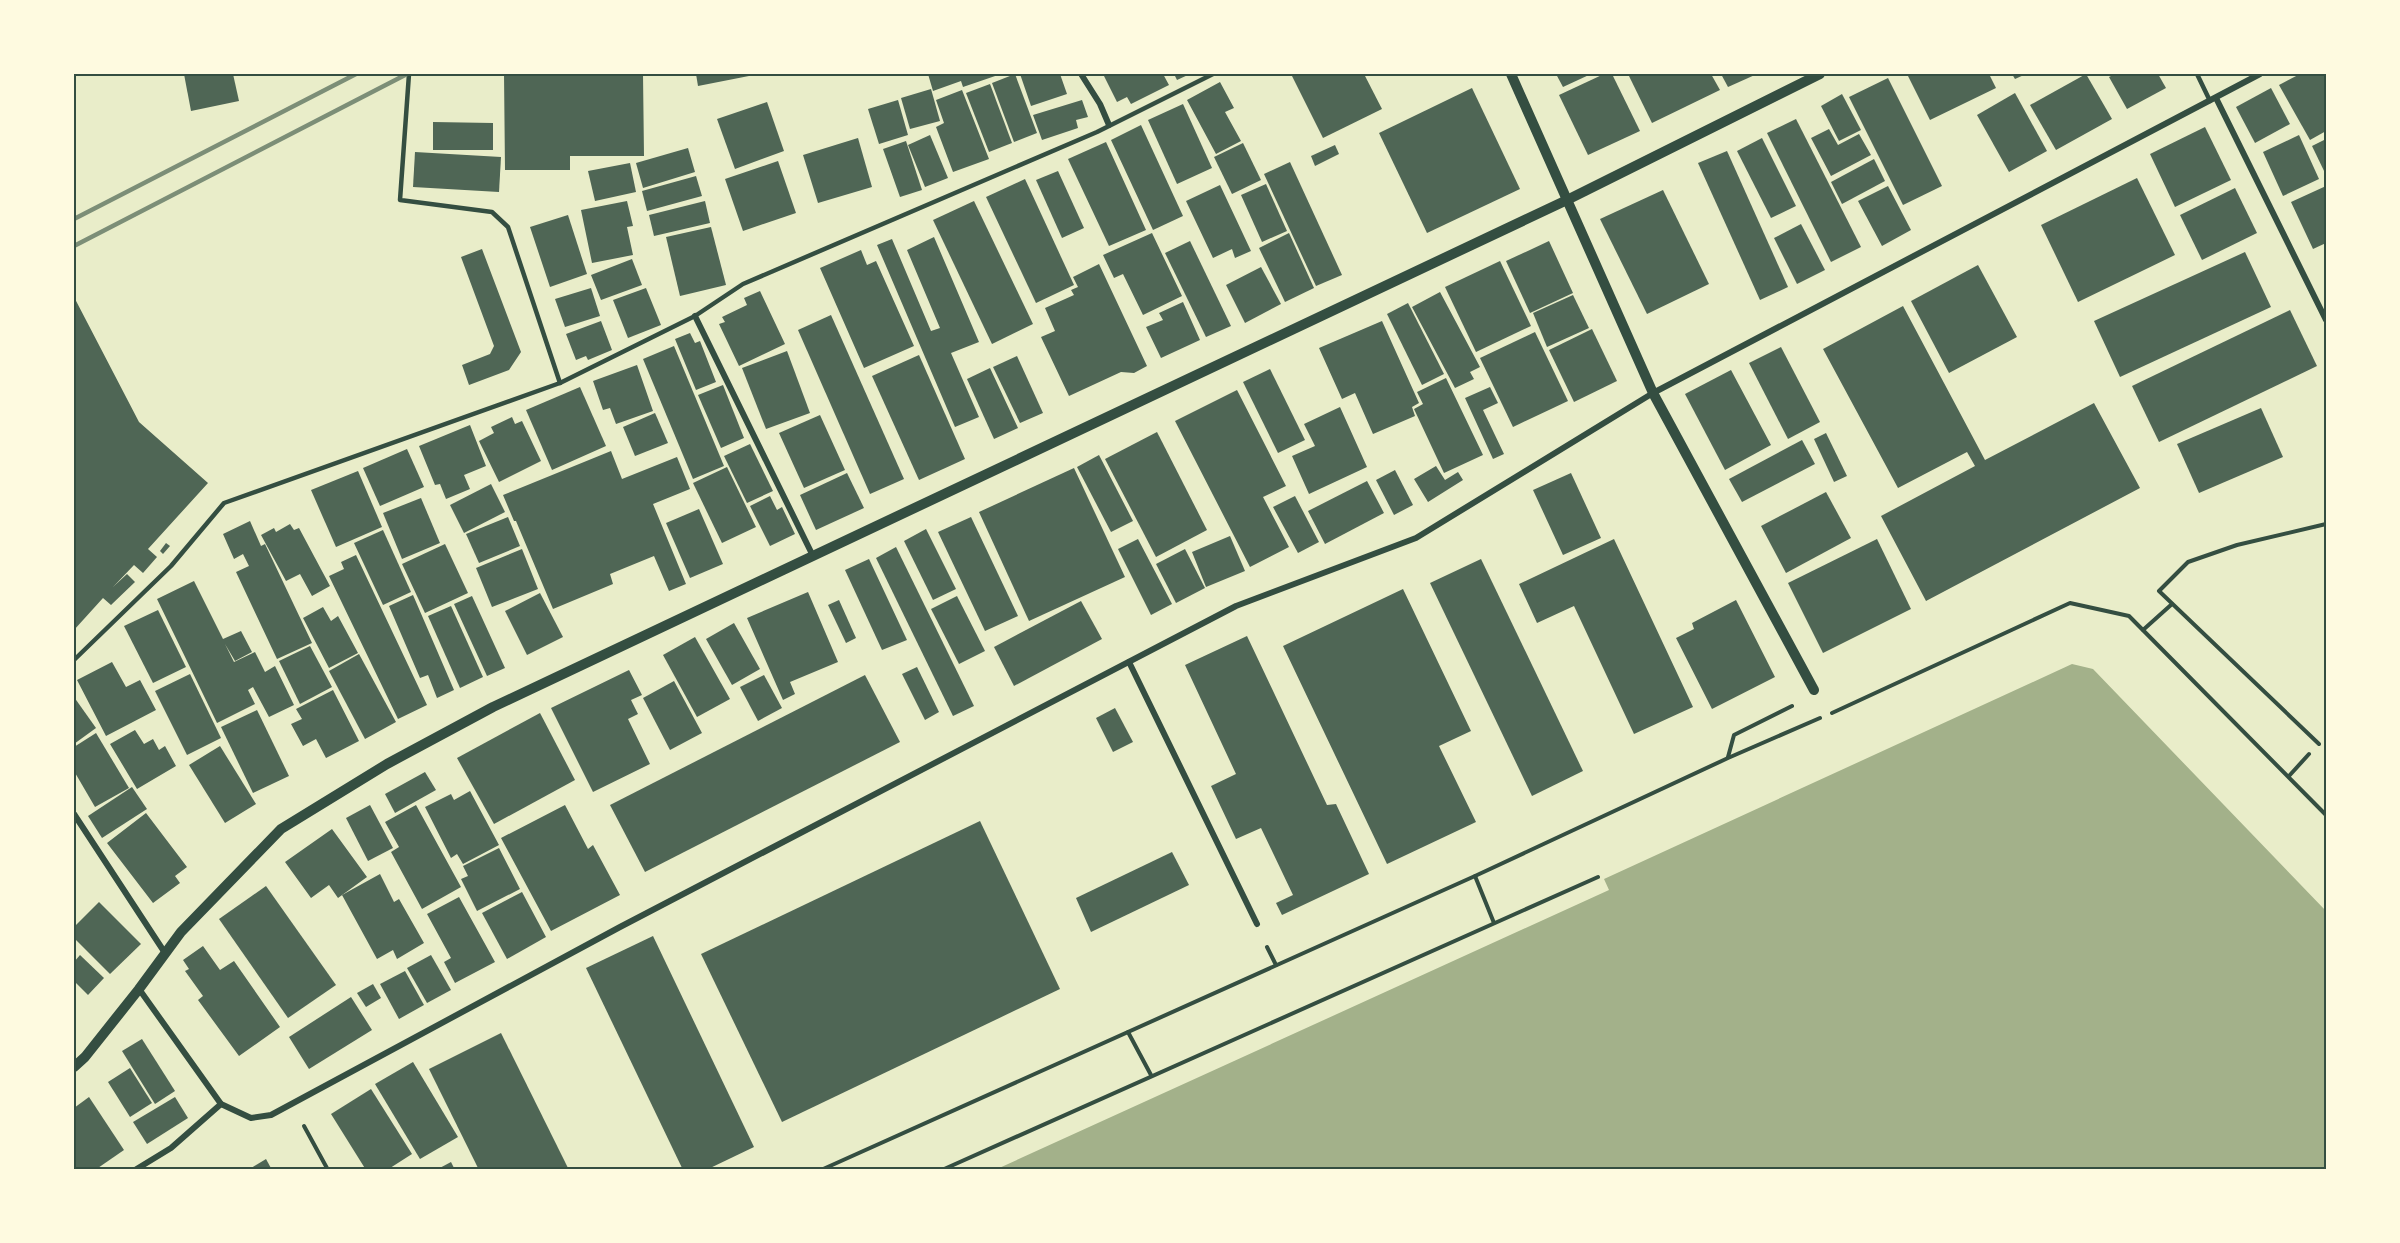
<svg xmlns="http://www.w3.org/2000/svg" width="2400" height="1243" font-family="'Archivo Narrow',sans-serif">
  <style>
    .water { fill: #a3b18a }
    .building { fill: #4f6655 }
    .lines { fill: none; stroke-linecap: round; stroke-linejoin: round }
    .path { stroke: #344e41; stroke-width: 4 }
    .service { stroke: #344e41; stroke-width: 4.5 }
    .minor { stroke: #344e41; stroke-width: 6 }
    .tertiary { stroke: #344e41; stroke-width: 10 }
    .rail { stroke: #7c8e77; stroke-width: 4.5 }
    .neatline { fill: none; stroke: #344e41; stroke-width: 2 }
  </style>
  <rect width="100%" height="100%" fill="#e9edc9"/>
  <path class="water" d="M2072,664L2093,669L2326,911V1169H997L1609,890L1604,879Z"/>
  <g class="building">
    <path d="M184,74H233L239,101L191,111Z"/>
    <path d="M504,74H643L644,156H570V170H505Z"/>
    <path d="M696,74H753L754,75L698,86Z"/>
    <path d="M928,74H1001L963,87L961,81L933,91Z"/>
    <path d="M1015,74L1037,133L1014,142L992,83Z"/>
    <path d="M1020,74H1060L1067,94L1031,106Z"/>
    <path d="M1103,74H1163L1169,85L1131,104L1127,97L1117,102Z"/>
    <path d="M1174,74H1190L1177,80Z"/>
    <path d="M1291,74H1364L1382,109L1323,138Z"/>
    <path d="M1556,74H1591L1563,87Z"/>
    <path d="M1604,74H1612L1640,131L1588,155L1559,95Z"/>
    <path d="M1628,74H1711L1720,90L1652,123Z"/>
    <path d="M1721,74H1757L1728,87Z"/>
    <path d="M1907,74H1989L1996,88L1930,120Z"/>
    <path d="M2012,74H2026L2015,79Z"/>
    <path d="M2086,74L2112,119L2056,150L2030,105Z"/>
    <path d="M2115,74H2158L2166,88L2127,109L2109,77Z"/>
    <path d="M2300,74H2326V131L2310,140L2279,85Z"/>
    <path d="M1888,78L1942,186L1903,205L1849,97Z"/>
    <path d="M1220,82L1234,108L1225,112L1241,141L1216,154L1187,100Z"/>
    <path d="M990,84L1012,143L989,152L966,93Z"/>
    <path d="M1472,88L1520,189L1427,233L1379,133Z"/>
    <path d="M2271,88L2290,124L2255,143L2236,107Z"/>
    <path d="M931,89L940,121L910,129L901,98Z"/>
    <path d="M962,90L989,159L953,172L936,127L944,123L936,100Z"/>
    <path d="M2015,93L2047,151L2009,172L1977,115Z"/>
    <path d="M1842,94L1861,130L1839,141L1821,106Z"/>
    <path d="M898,100L908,135L879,144L868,109Z"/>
    <path d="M1082,100L1088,117L1076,120L1078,128L1042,140L1033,115Z"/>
    <path d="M767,102L784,151L735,169L717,119Z"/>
    <path d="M1183,104L1212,168L1177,184L1148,120Z"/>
    <path d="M1796,119L1861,247L1831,262L1767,133Z"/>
    <path d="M433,122L493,123V150H433Z"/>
    <path d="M1141,125L1183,216L1153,230L1111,140Z"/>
    <path d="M2205,127L2231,180L2175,207L2150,154Z"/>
    <path d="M1829,129L1838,145L1859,134L1871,155L1831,176L1811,138Z"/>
    <path d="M930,135L948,178L925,187L908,145Z"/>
    <path d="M2299,135L2319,179L2283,196L2263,152Z"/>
    <path d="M858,138L872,187L818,203L803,155Z"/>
    <path d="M1762,138L1796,206L1771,218L1737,151Z"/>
    <path d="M2326,139V175L2312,146Z"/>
    <path d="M906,141L922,190L900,197L883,149Z"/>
    <path d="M1106,142L1146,230L1109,246L1068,159Z"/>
    <path d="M1243,143L1261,180L1232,194L1214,157Z"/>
    <path d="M1335,145L1339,154L1315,166L1311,156Z"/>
    <path d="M688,148L695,172L643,188L636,163Z"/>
    <path d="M1727,151L1788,287L1760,300L1698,163Z"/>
    <path d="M415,152L501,157L499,192L413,187Z"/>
    <path d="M1874,159L1885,181L1842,204L1831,182Z"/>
    <path d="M778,161L796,213L743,231L725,179Z"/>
    <path d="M1290,162L1342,275L1316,286L1264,174Z"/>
    <path d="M630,163L636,192L595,201L588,171Z"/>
    <path d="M1058,171L1084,228L1062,238L1036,180Z"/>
    <path d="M696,176L702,196L647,211L642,191Z"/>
    <path d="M2137,178L2175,255L2078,302L2041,225Z"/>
    <path d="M1025,179L1074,285L1036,303L986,197Z"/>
    <path d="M1266,184L1287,231L1262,242L1241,195Z"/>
    <path d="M1220,185L1251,251L1235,258L1232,249L1213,258L1186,201Z"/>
    <path d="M1888,186L1911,230L1882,246L1858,201Z"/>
    <path d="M2326,186V243L2313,249L2291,202Z"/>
    <path d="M2235,188L2257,233L2202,260L2180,215Z"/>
    <path d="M1663,190L1709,284L1647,314L1600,219Z"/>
    <path d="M627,201L633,226L627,227L633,255L592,263L581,210Z"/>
    <path d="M705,201L710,223L654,236L649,215Z"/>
    <path d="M974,201L1033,324L992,344L933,220Z"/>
    <path d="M568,215L587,274L550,287L530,227Z"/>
    <path d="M1801,224L1825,270L1797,284L1774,238Z"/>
    <path d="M711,227L726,285L680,296L666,237Z"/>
    <path d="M1152,233L1182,296L1143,315L1123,274L1114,278L1103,255Z"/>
    <path d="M1289,233L1314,288L1285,302L1259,248Z"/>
    <path d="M934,237L979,342L951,353L979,417L955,427L877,245L892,239L931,331L940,328L907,250Z"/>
    <path d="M1190,241L1231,326L1206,337L1165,253Z"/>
    <path d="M1549,241L1573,293L1530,313L1506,261Z"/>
    <path d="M482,249L521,352L509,370L469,385L462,365L490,354L494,346L461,257Z"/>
    <path d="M861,250L867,265L876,261L914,346L864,368L820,268Z"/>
    <path d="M2245,252L2271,307L2120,377L2094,321Z"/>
    <path d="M632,259L642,285L601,300L591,275Z"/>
    <path d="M1500,261L1531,326L1476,352L1445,287Z"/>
    <path d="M1099,264L1147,366L1134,373L1121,372L1069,396L1041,337L1055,331L1045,308L1074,295L1071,290L1078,287L1073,277Z"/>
    <path d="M1978,265L2017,337L1949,373L1911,301Z"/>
    <path d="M1261,267L1281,304L1245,323L1226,285Z"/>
    <path d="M591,288L600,316L565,327L555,299Z"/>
    <path d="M646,288L661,325L628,338L613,300Z"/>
    <path d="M760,291L785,344L739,366L719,324L725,322L722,317L747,305L744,298Z"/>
    <path d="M1440,292L1480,367L1470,372L1474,379L1455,388L1412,307Z"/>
    <path d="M1573,295L1589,328L1547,347L1533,313Z"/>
    <path d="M74,297L139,422L208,483L148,549L157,557L143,573L134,565L113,587L127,574L135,582L111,605L103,598L74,630Z"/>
    <path d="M1183,302L1200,340L1161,358L1146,327L1163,320L1159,313Z"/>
    <path d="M1408,303L1444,374L1422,385L1387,314Z"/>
    <path d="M1903,306L1985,460L2094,403L2140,488L1926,601L1881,516L1975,466L1967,452L1898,488L1823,349Z"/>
    <path d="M2290,310L2317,366L2159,442L2132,386Z"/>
    <path d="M831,315L904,479L870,494L798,330Z"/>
    <path d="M601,321L612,350L588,360L586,356L576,360L566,334Z"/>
    <path d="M1382,321L1419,403L1412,407L1415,416L1373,434L1355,393L1342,399L1319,348Z"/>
    <path d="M1592,329L1617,381L1574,402L1549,350Z"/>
    <path d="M1535,332L1568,401L1513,427L1480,358Z"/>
    <path d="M690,333L695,343L700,341L716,382L696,390L675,339Z"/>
    <path d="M674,346L724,466L693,479L643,359Z"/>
    <path d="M1781,347L1820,422L1788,439L1749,363Z"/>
    <path d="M787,351L810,413L766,429L742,368Z"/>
    <path d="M919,355L965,459L919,480L872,376Z"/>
    <path d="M1017,356L1043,413L1020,423L993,367Z"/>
    <path d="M637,365L653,411L616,424L610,408L603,410L593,381Z"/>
    <path d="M990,368L1018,428L994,439L967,379Z"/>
    <path d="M1270,369L1305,440L1278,453L1243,382Z"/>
    <path d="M1731,370L1771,445L1725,470L1685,394Z"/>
    <path d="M1446,378L1483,455L1444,473L1414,409L1423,404L1417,392Z"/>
    <path d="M723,385L744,438L721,448L698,395Z"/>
    <path d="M580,387L606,446L552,470L526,410Z"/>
    <path d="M1490,387L1498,403L1483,410L1504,454L1493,459L1465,398Z"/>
    <path d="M1237,390L1286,486L1263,497L1289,547L1250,567L1175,421Z"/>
    <path d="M1340,407L1367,467L1309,494L1292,456L1315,446L1304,424Z"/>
    <path d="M2261,408L2283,457L2199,493L2177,444Z"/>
    <path d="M655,413L668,443L635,456L623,427Z"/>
    <path d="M820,415L845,470L804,488L779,433Z"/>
    <path d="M512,417L515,424L522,421L541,461L499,482L479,441L494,433L491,427Z"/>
    <path d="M470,425L486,466L464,475L470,489L446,499L440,484L435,485L419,446Z"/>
    <path d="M1157,432L1207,530L1156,557L1105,459Z"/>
    <path d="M1826,433L1847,476L1834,482L1814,439Z"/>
    <path d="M1802,440L1815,464L1742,502L1729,479Z"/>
    <path d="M750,444L773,491L747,503L724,456Z"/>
    <path d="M407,449L424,487L380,506L363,468Z"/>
    <path d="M611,451L622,479L677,457L690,489L653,504L686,584L669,591L654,556L610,574L613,584L553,609L516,521H514L503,495Z"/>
    <path d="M1099,455L1133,521L1111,532L1077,467Z"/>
    <path d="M1436,466L1445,480L1458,472L1463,480L1428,502L1414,479Z"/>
    <path d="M727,467L756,527L722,543L693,483Z"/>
    <path d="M1074,468L1125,577L1029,621L979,512Z"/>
    <path d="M1395,470L1413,505L1394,515L1376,480Z"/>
    <path d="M358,471L382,527L336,547L311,490Z"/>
    <path d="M847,473L864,508L816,530L800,495Z"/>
    <path d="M1571,473L1601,538L1563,555L1533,490Z"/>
    <path d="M1367,481L1384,513L1325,544L1308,511Z"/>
    <path d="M491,484L505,512L464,533L450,505Z"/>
    <path d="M1826,492L1851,538L1786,573L1761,526Z"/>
    <path d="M770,496L777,510L782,507L795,534L770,546L750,506Z"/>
    <path d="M1295,496L1319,542L1298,553L1273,507Z"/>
    <path d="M421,498L440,543L402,559L383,513Z"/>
    <path d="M699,509L723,564L690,578L666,523Z"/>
    <path d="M508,517L520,546L479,563L466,534Z"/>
    <path d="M971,517L1018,616L985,631L938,532Z"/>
    <path d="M250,521L261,546L265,544L312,643L277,659L236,572L249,566L243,554L234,559L223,534Z"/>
    <path d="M290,524L294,530L299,528L330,586L312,596L300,574L286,581L261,535L274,528L276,532Z"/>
    <path d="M926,529L956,589L933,600L904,541Z"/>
    <path d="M383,530L411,592L383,605L354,543Z"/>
    <path d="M1230,536L1245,571L1206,587L1192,552Z"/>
    <path d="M1138,539L1172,604L1151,615L1118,549Z"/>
    <path d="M1614,539L1693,707L1634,734L1574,606L1537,623L1519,584Z"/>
    <path d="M1877,539L1911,609L1823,653L1788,583Z"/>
    <path d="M166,543L170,546L163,554L160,551Z"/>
    <path d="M445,544L468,593L425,613L402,564Z"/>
    <path d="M896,547L974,706L953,716L876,558Z"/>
    <path d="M522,549L538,589L492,607L476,568Z"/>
    <path d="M1185,549L1205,588L1176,603L1156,564Z"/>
    <path d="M356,555L427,705L398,719L329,576L344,569L341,562Z"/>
    <path d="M869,559L907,640L882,650L845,570Z"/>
    <path d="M1481,559L1583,771L1532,796L1430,583Z"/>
    <path d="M194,581L223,639L241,631L252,652L235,661L225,644L234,662L255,652L265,672L275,666L294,705L269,717L253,687L248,690L255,704L217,723L157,599Z"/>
    <path d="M1403,589L1471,731L1439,746L1476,822L1387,864L1283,646Z"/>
    <path d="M808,592L838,662L790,682L795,694L783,700L747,618Z"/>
    <path d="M540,593L563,637L527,655L505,611Z"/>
    <path d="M413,595L454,690L437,698L428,675L420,678L389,606Z"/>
    <path d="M472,596L505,668L487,676L454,604Z"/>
    <path d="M957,596L985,651L959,664L931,609Z"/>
    <path d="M839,600L856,638L846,643L828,605Z"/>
    <path d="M1736,600L1775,677L1712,709L1676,638L1694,629L1692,623Z"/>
    <path d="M1081,601L1102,639L1014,686L994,647Z"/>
    <path d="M451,606L483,677L460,688L428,616Z"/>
    <path d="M323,607L331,621L338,616L358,653L329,668L303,618Z"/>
    <path d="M158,610L186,667L153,683L124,626Z"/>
    <path d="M734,623L760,669L732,685L706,639Z"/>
    <path d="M1247,636L1327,805L1336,804L1369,874L1282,915L1276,903L1293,895L1261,828L1236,839L1211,786L1236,774L1185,665Z"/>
    <path d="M695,637L730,699L697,717L663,655Z"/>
    <path d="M310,646L332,687L300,704L279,661Z"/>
    <path d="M359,654L396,722L365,739L329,671Z"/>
    <path d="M112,662L126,687L140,680L156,710L106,736L77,680Z"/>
    <path d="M917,667L939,712L925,720L902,674Z"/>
    <path d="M629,670L642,695L631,700L638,714L628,719L650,764L593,792L551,708Z"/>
    <path d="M190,674L221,738L187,755L155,691Z"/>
    <path d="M764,675L782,708L758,721L740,687Z"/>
    <path d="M865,675L900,742L645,872L610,805Z"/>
    <path d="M674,681L702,733L670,750L643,698Z"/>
    <path d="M333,690L359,741L326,758L316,739L303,746L291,724L302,719L296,709Z"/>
    <path d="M74,697L96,728L74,744Z"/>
    <path d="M1115,708L1133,742L1113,752L1096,718Z"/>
    <path d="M257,710L289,776L253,793L221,727Z"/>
    <path d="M540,713L575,780L494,824L457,758Z"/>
    <path d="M135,730L144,744L153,739L159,750L165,746L176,766L137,789L110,744Z"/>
    <path d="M96,733L129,788L95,807L74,771V747Z"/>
    <path d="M220,746L256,804L225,823L189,765Z"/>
    <path d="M425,772L436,790L395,813L385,794Z"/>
    <path d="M132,787L147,809L102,838L88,816Z"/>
    <path d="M470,791L499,845L463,864L457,854L451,858L425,807L451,794L454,800Z"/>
    <path d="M370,805L393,848L368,861L346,818Z"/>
    <path d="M416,805L461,887L422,909L391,852L399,847L385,822Z"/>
    <path d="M565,805L588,849L593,845L620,895L551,931L501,838Z"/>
    <path d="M146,813L187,867L175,876L180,883L153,903L107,843Z"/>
    <path d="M980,821L1060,989L782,1122L701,954Z"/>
    <path d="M332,829L367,877L338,898L329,885L311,898L285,862Z"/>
    <path d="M499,848L520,889L477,911L461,879L468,876L463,866Z"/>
    <path d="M1172,852L1189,885L1091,932L1076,898Z"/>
    <path d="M380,874L394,902L399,899L424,943L397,959L393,950L377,959L342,895Z"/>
    <path d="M266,886L336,985L288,1018L219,919Z"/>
    <path d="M522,892L546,937L507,959L482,913Z"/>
    <path d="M459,897L495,962L455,983L444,962L451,958L427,914Z"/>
    <path d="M99,902L141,944L110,974L74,938V927Z"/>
    <path d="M653,936L754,1147L706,1170H683L586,968Z"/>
    <path d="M203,946L220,970L234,961L280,1027L239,1056L198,1000L203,996L185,971L189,969L183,960Z"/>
    <path d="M80,955L104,978L88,995L74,981V962Z"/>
    <path d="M431,955L451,990L427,1003L407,968Z"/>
    <path d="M405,971L424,1005L399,1019L380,984Z"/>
    <path d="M373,984L381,998L366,1007L357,993Z"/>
    <path d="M351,997L372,1030L309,1069L289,1037Z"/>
    <path d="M501,1033L569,1170H479L429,1069Z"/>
    <path d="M142,1039L175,1091L155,1104L122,1051Z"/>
    <path d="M413,1062L458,1137L420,1159L375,1084Z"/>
    <path d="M130,1068L152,1103L130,1117L108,1082Z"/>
    <path d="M371,1089L412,1154L387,1170H366L331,1114Z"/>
    <path d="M89,1097L124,1150L95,1170H74V1108Z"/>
    <path d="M175,1097L188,1118L147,1144L133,1122Z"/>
    <path d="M266,1159L272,1170H248Z"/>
    <path d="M451,1162L455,1170H436Z"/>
  </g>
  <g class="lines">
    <g class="path">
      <path d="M2143,630L2172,604"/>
      <path d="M1832,713L2070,603L2129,616L2326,815"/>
      <path d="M2319,744L2159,591L2188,562L2237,545L2326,524"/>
      <path d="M1728,757L1734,735L1792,706"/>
      <path d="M2289,776L2309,754"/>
      <path d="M1475,876L1494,923"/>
      <path d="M1267,947L1276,965"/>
      <path d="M1128,1032L1151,1075"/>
      <path d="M304,1126L328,1170"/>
      <path d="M821,1170L1475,876L1728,758L1820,718"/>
      <path d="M942,1170L1598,877"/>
    </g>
    <g class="service">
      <path d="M409,74L400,200L492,212L508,227L560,383"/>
      <path d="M2197,74L2210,101"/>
      <path d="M74,660L171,566L224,503L560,383L695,316L743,284L1097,132L1213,74"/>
    </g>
    <g class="minor">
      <path d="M1081,74L1100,104L1109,125"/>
      <path d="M2216,98L2326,320"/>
      <path d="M695,316L813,556"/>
      <path d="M1129,662L1257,924"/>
      <path d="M74,814L165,953"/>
      <path d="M139,989L221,1104L251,1118L271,1115L620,927L1236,606L1416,538L1653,393L2260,74"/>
      <path d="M135,1170L171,1148L221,1104"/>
    </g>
    <g class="tertiary">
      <path d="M1511,74L1653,393L1814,690"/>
      <path d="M74,1067L85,1057L139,989L181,932L281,829L387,764L493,707L1567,200L1820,74"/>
    </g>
    <g class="rail">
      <path d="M74,219L356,74"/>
      <path d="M74,246L407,74"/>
    </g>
  </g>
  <rect width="2400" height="1243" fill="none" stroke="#fefae0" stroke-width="150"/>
  <rect x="75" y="75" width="2250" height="1093" class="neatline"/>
</svg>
